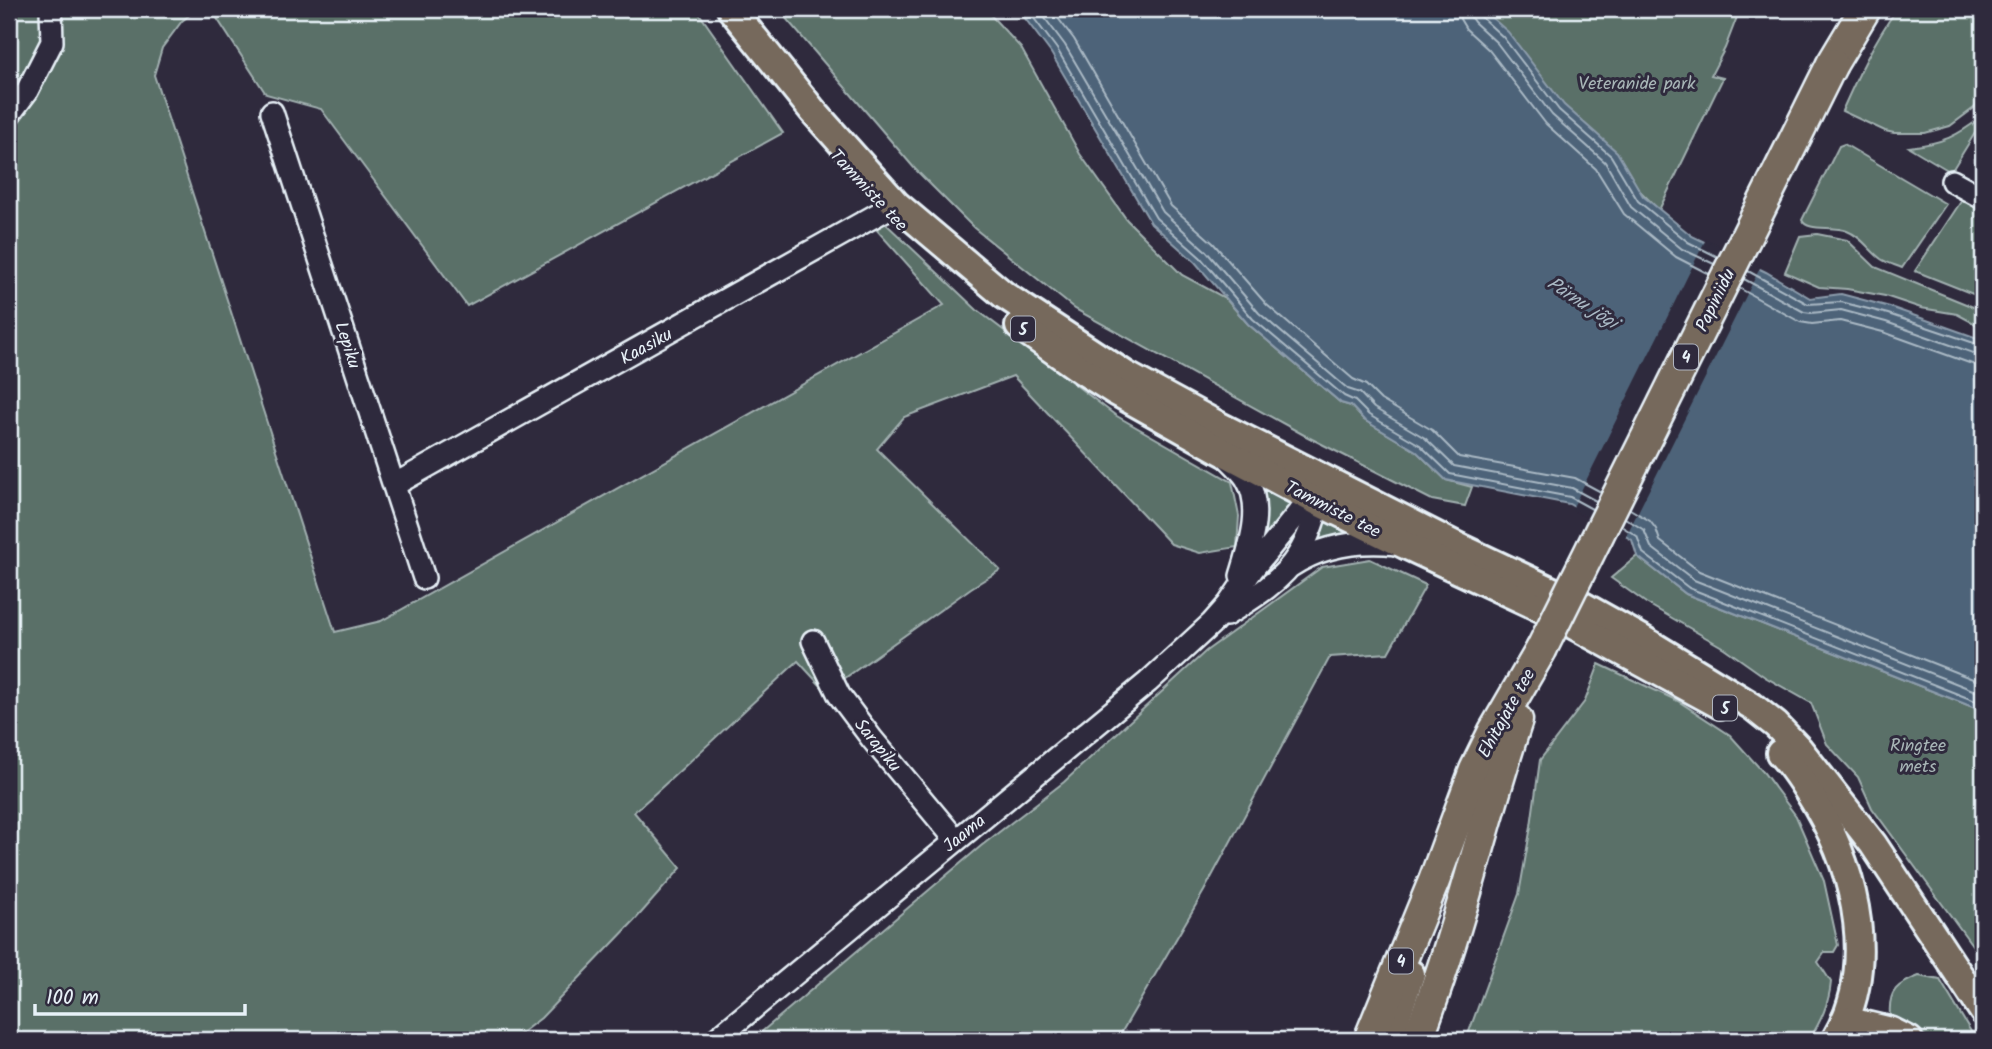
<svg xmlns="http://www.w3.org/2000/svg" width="1992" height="1049" font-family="Kalam,sans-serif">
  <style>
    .green { fill: #5a6f68; stroke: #a1b0b0; stroke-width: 2 }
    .water { fill: #4e6479; stroke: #8c9cac; stroke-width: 2 }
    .pier { fill: #2f2a3d }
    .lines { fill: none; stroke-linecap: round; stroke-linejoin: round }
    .shore { stroke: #aab9c5; stroke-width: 2 }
    .minor-casing { stroke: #e8f1f8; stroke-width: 26 }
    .major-casing { stroke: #e8f1f8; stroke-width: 32 }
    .highway-casing { stroke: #e8f1f8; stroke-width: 35 }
    .minor { stroke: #2f2a3d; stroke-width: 21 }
    .major { stroke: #76695c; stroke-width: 26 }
    .highway { stroke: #76695c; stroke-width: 30 }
    .highway-bridge-casing { stroke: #e8f1f8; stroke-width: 35; stroke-linecap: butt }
    .highway-bridge { stroke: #76695c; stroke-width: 30 }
    .labels { text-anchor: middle; stroke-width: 6; stroke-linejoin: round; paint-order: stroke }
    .shield { fill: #2f2a3d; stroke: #b0b5c0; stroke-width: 2 }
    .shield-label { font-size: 16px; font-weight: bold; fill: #e8f1f8 }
    .park-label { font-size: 18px; fill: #a8b6b7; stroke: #2f2a3d }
    .street-label { font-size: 18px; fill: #e8f1f8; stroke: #2f2a3d }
    .water-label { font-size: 19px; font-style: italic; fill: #aab9c5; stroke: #2f2a3d }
  </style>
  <rect width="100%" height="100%" fill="#2f2a3d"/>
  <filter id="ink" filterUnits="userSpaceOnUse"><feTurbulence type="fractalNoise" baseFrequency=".0143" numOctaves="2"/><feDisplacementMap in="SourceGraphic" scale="14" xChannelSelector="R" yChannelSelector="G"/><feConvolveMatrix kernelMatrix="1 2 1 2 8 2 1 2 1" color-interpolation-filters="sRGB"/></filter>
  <g filter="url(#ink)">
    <g class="green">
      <path d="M9,9H197L182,21L162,48L154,75L335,632L381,621L944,305L875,228L884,222L977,310L1115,415L1232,482L1239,516L1237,547L1200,553L1171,544L1013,376L904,417L877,449L1000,570L971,588L841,681L832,698L798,661C743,711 690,763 634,812L681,868L634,921L541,1018L512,1040H400L395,1037L390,1040H9Z"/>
      <path d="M211,9H696L783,133L467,306L321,109L266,94Z"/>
      <path d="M778,9H985L1021,48L1080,154L1127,220L1182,275L1225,298L1248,324L1341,403L1351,406L1364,420L1416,451L1446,480L1472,487L1465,506L1432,500L1304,435L1075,309L974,228L915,169Z"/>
      <path d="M1473,9H1740L1725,48L1711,75L1723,78L1659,210L1594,145Z"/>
      <path d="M1897,9H1983V96L1974,108L1950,126L1925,133H1894L1885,131L1842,111C1858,75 1874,41 1897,9Z"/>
      <path d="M1983,116V120L1951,172L1909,147C1943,143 1956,137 1983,116Z"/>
      <path d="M1844,144L1946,204L1902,268C1895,265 1887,263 1881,259C1870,251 1861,236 1847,231C1833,225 1807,232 1802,220L1839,146Z"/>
      <path d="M1962,200L1983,211V298L1915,271Z"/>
      <path d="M1817,234L1847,240L1875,267L1983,311V328L1957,314L1921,308L1885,296L1847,289L1819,287L1785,272L1800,236Z"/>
      <path d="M1261,488L1294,505L1254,558Z"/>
      <path d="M1320,518L1355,534L1312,546Z"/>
      <path d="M1637,556L1686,594L1983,711V963L1975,949L1872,808L1858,777L1827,744L1811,703L1765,677L1724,648L1646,603L1611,578Z"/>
      <path d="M1370,559L1426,585L1388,653L1330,657L1204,891L1117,1040H752L981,846L1064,782L1206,651L1322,567Z"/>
      <path d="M1599,664L1678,701L1730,735L1764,773L1796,816L1824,881L1838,945L1834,952H1825L1818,962L1831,982C1829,1004 1821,1021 1809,1040H1466L1519,894L1531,826L1540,760L1585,701Z"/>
      <path d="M1919,976L1940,980L1976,1040H1933L1890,1015C1888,990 1898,984 1919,976Z"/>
    </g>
    <path class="water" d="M1018,9H1482L1508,32L1564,105L1617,152L1643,196L1692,236L1766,272L1810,298L1841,294L1890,307L1983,340V711L1686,594L1637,556L1632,540L1569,504L1446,480L1416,451L1364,420L1351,406L1341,403L1248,324L1195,262L1151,223L1051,53Z"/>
    <path class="pier" d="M1706,239L1761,266L1624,540L1572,509Z"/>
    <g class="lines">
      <g class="shore">
        <path d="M1027,9L1057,49L1156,218L1200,257L1253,319L1344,396L1355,401L1369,415L1420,445L1450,474L1570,497L1592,509"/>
        <path d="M1038,9L1065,45L1163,212L1206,251L1259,313L1348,389L1360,393L1374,408L1425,438L1454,466L1572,488L1596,501"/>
        <path d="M1051,9L1074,39L1171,206L1213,243L1267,305L1353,379L1366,385L1381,400L1432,430L1459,457L1575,478L1601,492"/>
        <path d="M1459,9L1460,19L1466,29L1489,50L1546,124L1596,169L1624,214L1676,257L1709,274"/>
        <path d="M1469,9L1470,16L1474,22L1497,43L1552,115L1605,162L1631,207L1682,249L1714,264"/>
        <path d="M1478,9L1480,16L1503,37L1559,110L1611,156L1638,201L1688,242L1718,257"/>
        <path d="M1748,271L1808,304L1841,302L1888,314L1983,346"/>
        <path d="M1744,279L1804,312L1811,313L1841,310L1886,322L1976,354L1983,355"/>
        <path d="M1739,288L1800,322L1812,324L1840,321L1883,332L1972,364L1983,366"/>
        <path d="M1630,509L1650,521L1656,529L1660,541L1699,571L1983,683"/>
        <path d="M1625,518L1644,530L1651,547L1694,580L1983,694"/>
        <path d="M1621,526L1637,536L1643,553L1689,588L1983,704"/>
      </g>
      <g class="minor-casing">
        <g id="minor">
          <path d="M272,112L424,578"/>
          <path d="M9,115L27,91L52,42L51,9"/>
          <path d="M1952,181L1983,198"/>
          <path d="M1227,457C1234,464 1241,470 1246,478C1264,507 1250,546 1241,576"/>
          <path d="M394,485L896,204"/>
          <path d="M1291,566C1323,545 1359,540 1397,544"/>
          <path d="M1226,615C1252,599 1282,581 1298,555C1311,535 1317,509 1323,487"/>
          <path d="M813,641L839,695L872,739L956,840"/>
          <path d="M715,1040L1148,682L1212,623L1228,605L1252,570L1320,486"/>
        </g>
      </g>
      <g class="major-casing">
        <g id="major">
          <path d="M731,9L813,111L896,204L1004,295L1126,375L1218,425L1455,545L1578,603L1639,637L1752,706L1776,725L1799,749L1873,844L1983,1011"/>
          <path d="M1019,326L1083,371L1116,392L1218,449L1318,502L1405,545L1549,612L1720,705"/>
          <path d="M1780,753C1795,769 1806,787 1817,806C1857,875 1878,968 1835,1040"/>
          <path d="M1845,1020L1891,1031L1909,1040"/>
          <path d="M1389,1040L1411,974"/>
        </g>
      </g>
      <g class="highway-casing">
        <g id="highway">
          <path d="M1832,64L1865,9"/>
          <path d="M1369,1040L1434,881L1475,770L1494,731L1541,650"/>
          <path d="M1417,1040C1458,936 1482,826 1517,720"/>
        </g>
      </g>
      <use href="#minor" class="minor"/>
      <use href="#major" class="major"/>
      <use href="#highway" class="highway"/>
      <g class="highway-bridge-casing">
        <path id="highway-bridge" d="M1541,650L1832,64"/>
      </g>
      <use href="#highway-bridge" class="highway-bridge"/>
    </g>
  </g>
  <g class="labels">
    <g class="shield">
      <rect x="1011" y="316.5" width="24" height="25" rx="5"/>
      <rect x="1674" y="344.5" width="24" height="25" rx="5"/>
      <rect x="1713" y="695.5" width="24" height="25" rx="5"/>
      <rect x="1389" y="948.5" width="24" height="25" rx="5"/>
    </g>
    <g class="shield-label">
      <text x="1023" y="335">5</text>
      <text x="1686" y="363">4</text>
      <text x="1725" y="714">5</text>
      <text x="1401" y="967">4</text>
    </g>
    <g class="park-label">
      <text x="1637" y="89">Veteranide park</text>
      <text x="1918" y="751">Ringtee<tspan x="1918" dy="21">mets</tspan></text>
    </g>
    <g class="street-label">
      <text transform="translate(869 190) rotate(47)" y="6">Tammiste tee</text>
      <text transform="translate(1715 300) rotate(-64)" y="6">Papiniidu</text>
      <text transform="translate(348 345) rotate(72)" y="6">Lepiku</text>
      <text transform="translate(646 346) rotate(-29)" y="6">Kaasiku</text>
      <text transform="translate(1333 509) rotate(27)" y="6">Tammiste tee</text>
      <text transform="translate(1506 713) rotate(-61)" y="6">Ehitajate tee</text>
      <text transform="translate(878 745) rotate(51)" y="6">Sarapiku</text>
      <text transform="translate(964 833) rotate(-39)" y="6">Jaama</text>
    </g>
    <g class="water-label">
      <text transform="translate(1583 302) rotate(33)" y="7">Pärnu jõgi</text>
    </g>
  </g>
  <rect width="1992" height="1049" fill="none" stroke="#2f2a3d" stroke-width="35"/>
  <rect x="18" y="18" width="1957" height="1014" fill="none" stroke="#e8f1f8" stroke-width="2.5" filter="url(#ink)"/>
  <path d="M35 1004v10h210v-10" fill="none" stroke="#e8f1f8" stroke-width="3.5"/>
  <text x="46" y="1004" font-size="21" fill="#e8f1f8" stroke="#2f2a3d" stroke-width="5" paint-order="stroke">100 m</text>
</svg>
